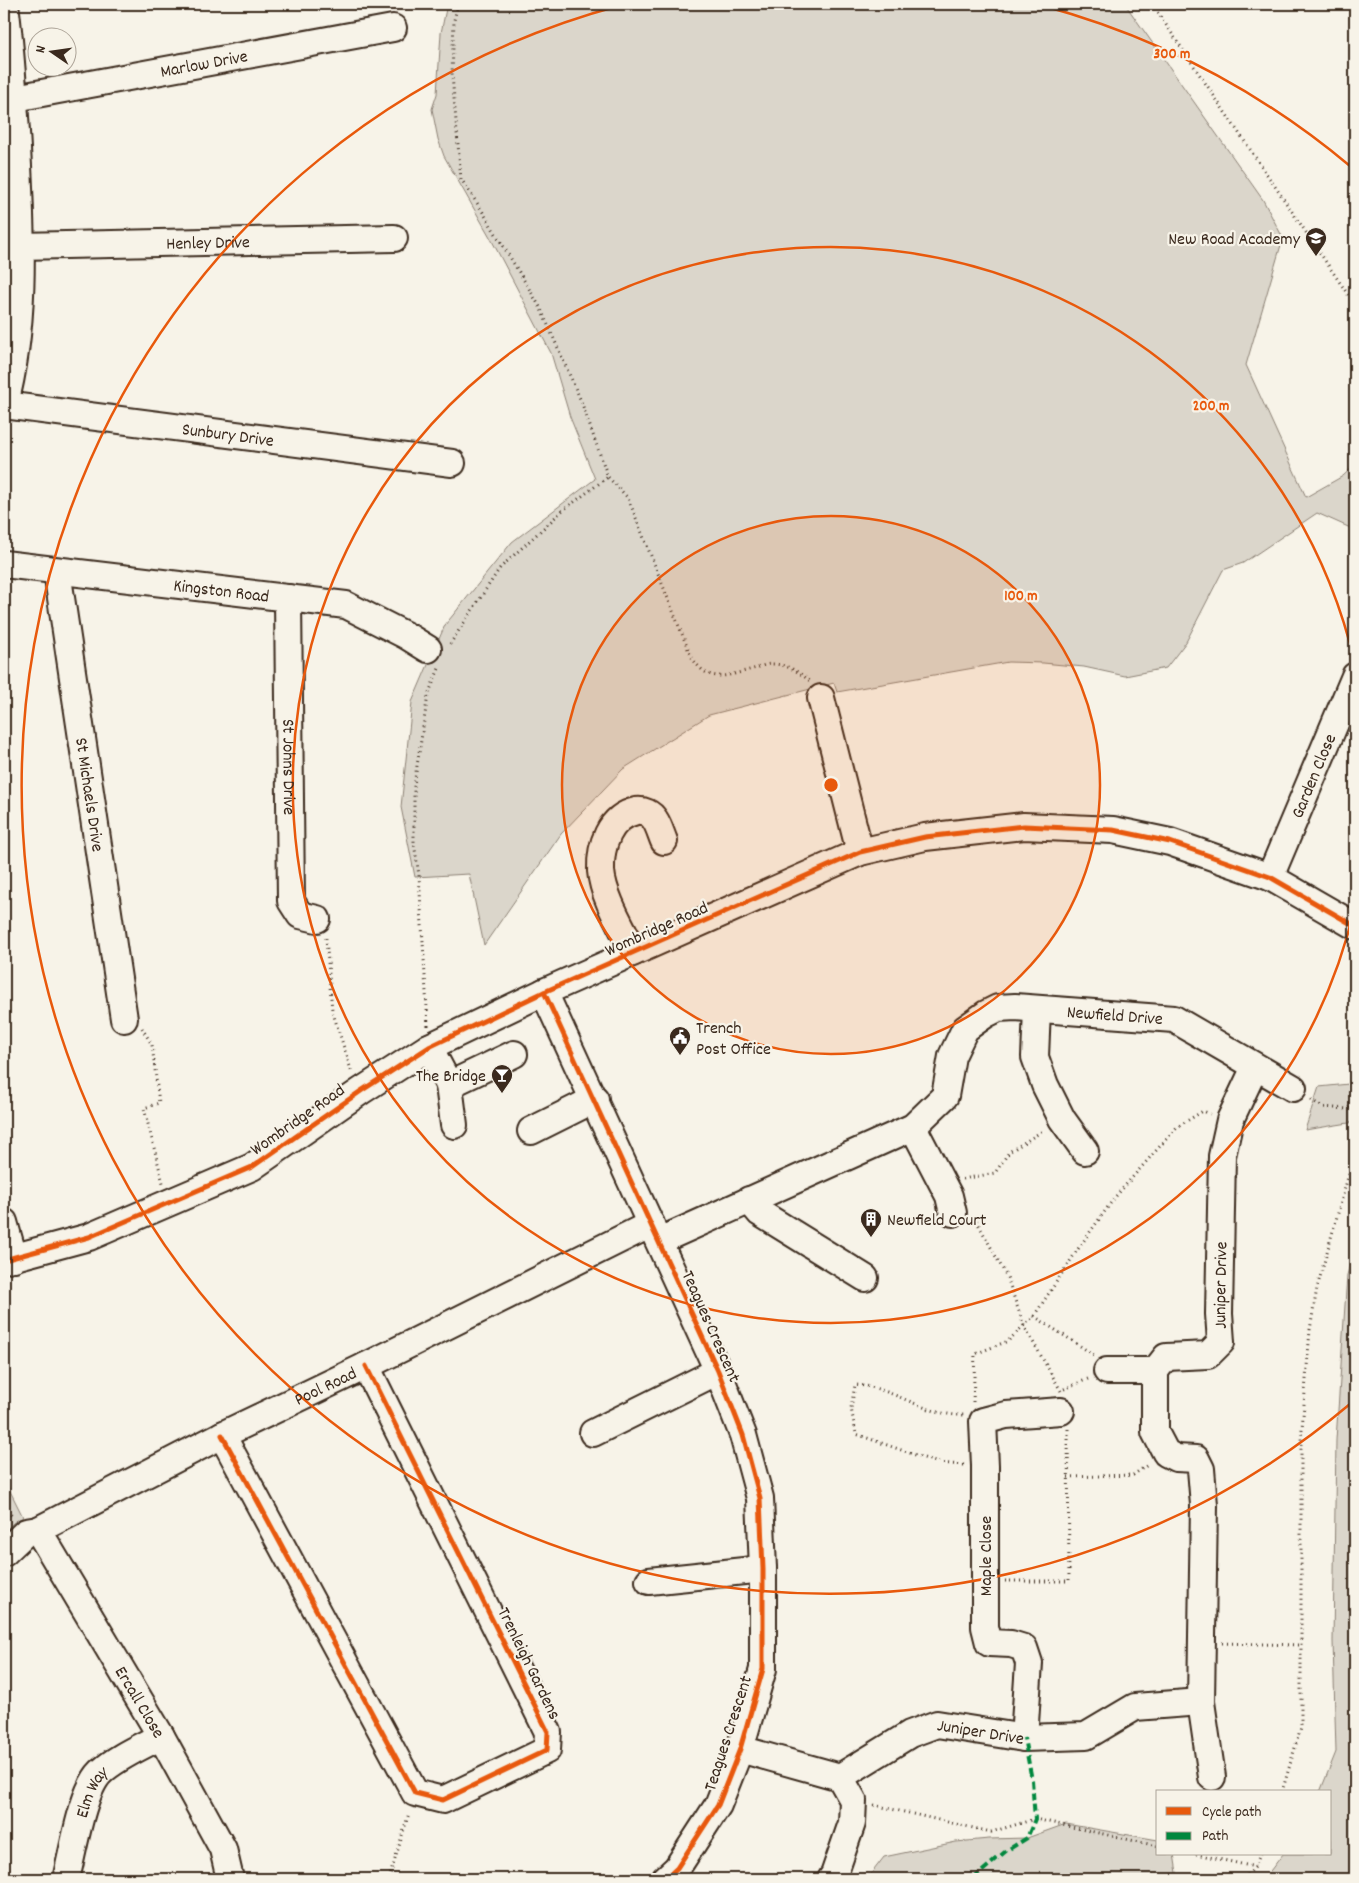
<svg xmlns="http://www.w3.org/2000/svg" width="1359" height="1883" font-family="Dekko,sans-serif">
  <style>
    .green { fill: #dbd6cb; stroke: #8b8074 }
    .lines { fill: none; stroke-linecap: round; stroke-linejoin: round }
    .minor-casing { stroke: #3b2a1e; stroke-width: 30 }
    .path { stroke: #3b2a1e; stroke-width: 3; stroke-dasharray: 1 4; stroke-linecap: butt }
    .minor { stroke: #f7f3e8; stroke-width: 26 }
    .quiet { stroke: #00873e; stroke-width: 4; stroke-dasharray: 8 4; stroke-linecap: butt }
    .cycleway-casing { stroke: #f7f3e8; stroke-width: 8 }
    .cycleway { stroke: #e8590c; stroke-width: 5 }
    .ring { fill: none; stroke: #e8590c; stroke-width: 2.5 }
    .labels { text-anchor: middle; stroke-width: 4.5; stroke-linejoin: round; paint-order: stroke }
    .street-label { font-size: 18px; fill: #3b2a1e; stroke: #f7f3e8 }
    .poi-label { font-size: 18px; fill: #3b2a1e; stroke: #f7f3e8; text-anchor: end }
    .centre { fill: #e8590c; stroke: #f7f3e8; stroke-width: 2.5 }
    .ring-label { font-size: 15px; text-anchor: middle; font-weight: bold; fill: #e8590c; stroke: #f7f3e8; stroke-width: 4.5; stroke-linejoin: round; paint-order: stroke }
  </style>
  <rect width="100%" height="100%" fill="#f7f3e8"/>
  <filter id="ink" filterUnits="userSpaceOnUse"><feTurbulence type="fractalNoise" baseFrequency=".02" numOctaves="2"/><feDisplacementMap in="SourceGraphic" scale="10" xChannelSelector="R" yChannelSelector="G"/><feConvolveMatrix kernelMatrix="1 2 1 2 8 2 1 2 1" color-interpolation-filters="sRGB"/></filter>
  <g filter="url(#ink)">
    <g class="green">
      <path d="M447,4H1125L1263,200L1283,238L1246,365L1306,497L1343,476L1355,465V530L1317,513L1243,563L1223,570L1186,642L1166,668L1125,676L1084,667L1043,663L1008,662L837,692L834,683L709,715L623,769L561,834L484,945L469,874L415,877L401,807L412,702L445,625L512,542L595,479L570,417L551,353L490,237L444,156L438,139L432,109L437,94L441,33Z"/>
      <path d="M1355,1078V1122L1305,1130L1319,1087L1349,1084Z"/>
      <path d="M1355,1248V1879H1264L1283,1854H1330V1792H1320L1336,1752L1333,1641L1336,1440L1347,1275Z"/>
      <path d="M4,1479L23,1517L13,1523L4,1532Z"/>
      <path d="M1066,1824L1158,1840V1854H1174L1178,1879H867L884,1857L956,1842L989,1839L1027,1838Z"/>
    </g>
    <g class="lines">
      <g class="minor-casing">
        <g id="minor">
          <path id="s1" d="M15,98L393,28"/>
          <path id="s2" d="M20,246L394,238"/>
          <path id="s3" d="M4,405L452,463"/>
          <path d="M4,407C25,329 22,245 18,166C15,112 12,58 5,4"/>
          <path id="s4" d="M4,564L346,605L407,636L428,649"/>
          <path id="s5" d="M57,571L124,1019"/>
          <path id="s6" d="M288,598L291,901L300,915L317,919"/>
          <path d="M821,698L860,852"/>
          <path id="s7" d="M1270,877L1355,676"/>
          <path d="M634,952C623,929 603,897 601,871C600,846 609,817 636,811C644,810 651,813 655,820C659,826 661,834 664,841"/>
          <path d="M544,992L718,1371L743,1435L760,1498L763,1569V1669L740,1749L718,1805L677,1868L665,1879"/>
          <path d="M1037,1009L1035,1057L1045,1085L1062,1119L1085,1151"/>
          <path d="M429,1047L449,1085L514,1054"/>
          <path d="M449,1085L454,1125"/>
          <path d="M913,1127L949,1196L953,1213"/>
          <path d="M531,1131L595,1099"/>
          <path d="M749,1200L760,1213L865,1278"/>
          <path d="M4,1222L14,1258"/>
          <path id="s8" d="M659,1241L913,1127L945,1096L952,1056L965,1029L986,1014L998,1008L1015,1007L1174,1019L1293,1088"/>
          <path d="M4,1260L89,1237L252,1167L361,1091L429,1047L544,992L860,852L925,837L1024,826L1113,830L1170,842L1270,877L1355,926"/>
          <path d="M1107,1371H1155"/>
          <path d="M593,1433L718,1371"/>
          <path d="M222,1435L415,1793L443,1800L547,1750L548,1732L366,1366"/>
          <path id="s9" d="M38,1530L161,1736L223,1849L230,1879"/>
          <path id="s10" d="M4,1553L26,1532L38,1530L222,1435L366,1366L651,1224"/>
          <path d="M649,1581L763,1569"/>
          <path d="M1024,1738L1029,1663L1024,1648L1011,1644L989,1643L985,1627V1466L983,1421L1006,1415L1061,1411"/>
          <path id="s11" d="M740,1749L840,1777L910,1734L937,1724L1024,1738L1086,1736L1135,1707L1201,1702"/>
          <path id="s12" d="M1212,1777L1201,1702L1204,1505L1201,1469L1196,1459L1176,1458L1166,1453L1155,1432V1371L1166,1357L1208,1355L1221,1342L1219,1314L1222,1156L1230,1120L1255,1067"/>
          <path id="s13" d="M66,1879C73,1853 82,1790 101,1772C117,1757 141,1747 161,1736"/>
          <path d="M831,1879L834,1875L852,1823L853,1800L840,1777"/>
        </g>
      </g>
      <g class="path">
        <path d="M458,4L454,20L452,75L461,179L481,209L540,307L581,401L608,477L628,498L690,654C708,687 727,675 757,668C761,666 767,664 772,664C787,664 799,672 810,681"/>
        <path d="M1152,4L1355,305"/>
        <path d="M450,644L500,568L562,511L608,477"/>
        <path d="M326,938L332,1010L352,1073"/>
        <path d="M428,1026L419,875L414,843V785L428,695L440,666"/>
        <path d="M142,1028L152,1045L159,1103L144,1108L163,1183"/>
        <path d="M1311,1100L1323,1107L1347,1109L1355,1102"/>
        <path d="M963,1179L995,1173L1009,1152L1044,1130"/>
        <path d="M974,1216L1007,1277L1024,1326L1061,1391"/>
        <path d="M1034,1316L1094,1355"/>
        <path d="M1064,1389L1088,1379"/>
        <path d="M973,1402L975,1354L1008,1341L1034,1316L1078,1249L1115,1197L1177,1127L1203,1111L1210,1114"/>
        <path d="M964,1465L938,1463L856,1434L851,1408L855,1385C892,1386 926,1417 964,1415"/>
        <path d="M1068,1477L1133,1475L1149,1464"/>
        <path d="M4,1507L12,1516"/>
        <path d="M1005,1581H1069L1068,1429"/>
        <path d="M1222,1643L1301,1645"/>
        <path d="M1282,1792L1301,1727V1441L1310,1330L1317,1288L1355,1152"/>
        <path d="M874,1805L991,1832L1035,1819L1158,1846"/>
        <path d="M1196,1854L1255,1867"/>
        <path d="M389,1879L409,1813"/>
        <path d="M1244,1879L1255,1867L1260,1854"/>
      </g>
      <use href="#minor" class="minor"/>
      <path class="quiet" d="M973,1879L1006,1851L1027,1838L1035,1819L1032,1780L1024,1738"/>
      <g class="cycleway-casing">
        <g id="cycleway">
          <path d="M544,992L718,1371L743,1435L760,1498L763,1569V1669L740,1749L718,1805L677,1868L665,1879"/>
          <path d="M4,1260L89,1237L252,1167L361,1091L429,1047L544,992L860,852L925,837L1024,826L1113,830L1170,842L1270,877L1355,926"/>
          <path d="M222,1435L415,1793L443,1800L547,1750L548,1732L366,1366"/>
        </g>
      </g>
      <use href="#cycleway" class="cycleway"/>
    </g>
  </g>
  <circle cx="831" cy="785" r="269" fill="#e8590c" fill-opacity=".12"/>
  <g class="ring">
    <circle cx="831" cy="785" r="269"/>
    <path d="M1355 906A538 538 0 1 1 1355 664"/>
    <path d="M1350 1404A808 808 0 1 1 622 5M1040 5A808 808 0 0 1 1350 166"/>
  </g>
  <defs>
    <g id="school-pin" transform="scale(1.125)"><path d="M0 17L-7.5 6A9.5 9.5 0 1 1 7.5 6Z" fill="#3b2a1e" stroke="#f7f3e8"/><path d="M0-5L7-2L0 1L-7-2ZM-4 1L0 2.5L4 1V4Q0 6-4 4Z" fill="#fff"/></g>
    <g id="civic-pin" transform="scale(1.125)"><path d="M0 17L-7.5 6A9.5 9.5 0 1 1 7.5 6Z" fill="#3b2a1e" stroke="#f7f3e8"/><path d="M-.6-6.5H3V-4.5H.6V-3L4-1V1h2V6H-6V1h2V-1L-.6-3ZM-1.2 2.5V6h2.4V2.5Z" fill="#fff"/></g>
    <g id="bar-pin" transform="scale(1.125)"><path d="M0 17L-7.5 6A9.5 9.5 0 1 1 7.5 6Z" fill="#3b2a1e" stroke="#f7f3e8"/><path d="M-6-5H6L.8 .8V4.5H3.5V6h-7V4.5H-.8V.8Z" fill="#fff"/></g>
    <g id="building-pin" transform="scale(1.125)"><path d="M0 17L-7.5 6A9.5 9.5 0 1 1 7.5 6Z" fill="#3b2a1e" stroke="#f7f3e8"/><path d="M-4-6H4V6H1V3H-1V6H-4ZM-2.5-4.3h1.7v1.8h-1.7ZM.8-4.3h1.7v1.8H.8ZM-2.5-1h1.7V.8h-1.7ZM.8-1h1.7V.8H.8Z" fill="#fff"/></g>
  </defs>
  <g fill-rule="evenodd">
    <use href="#school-pin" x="1316" y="238"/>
    <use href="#civic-pin" x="680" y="1037"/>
    <use href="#bar-pin" x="502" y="1075"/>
    <use href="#building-pin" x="871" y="1219"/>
  </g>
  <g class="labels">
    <g class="street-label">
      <text dy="6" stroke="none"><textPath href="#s1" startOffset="192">Marlow Drive</textPath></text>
      <text dy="6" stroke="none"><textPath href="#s2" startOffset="188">Henley Drive</textPath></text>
      <text dy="6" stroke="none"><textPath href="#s3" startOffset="226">Sunbury Drive</textPath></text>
      <text dy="6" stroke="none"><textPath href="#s4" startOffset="219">Kingston Road</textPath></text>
      <text dy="6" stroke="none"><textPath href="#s6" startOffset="169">St Johns Drive</textPath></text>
      <text dy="6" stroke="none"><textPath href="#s7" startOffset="110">Garden Close</textPath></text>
      <text dy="6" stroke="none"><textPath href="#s5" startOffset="226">St Michaels Drive</textPath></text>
      <text transform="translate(656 928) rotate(-24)" y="6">Wombridge Road</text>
      <text dy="6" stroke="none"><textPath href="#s8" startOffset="550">Newfield Drive</textPath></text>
      <text transform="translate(297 1119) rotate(-35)" y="6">Wombridge Road</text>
      <text dy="6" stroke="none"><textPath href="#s12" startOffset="571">Juniper Drive</textPath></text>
      <text transform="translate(712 1326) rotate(66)" y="6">Teagues Crescent</text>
      <text dy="6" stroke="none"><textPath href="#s10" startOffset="364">Pool Road</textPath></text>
      <text transform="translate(985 1556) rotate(-90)" y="6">Maple Close</text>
      <text transform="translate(530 1663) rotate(64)" y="6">Trenleigh Gardens</text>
      <text dy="6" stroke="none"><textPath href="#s9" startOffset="200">Ercall Close</textPath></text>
      <text dy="6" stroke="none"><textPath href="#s11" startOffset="259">Juniper Drive</textPath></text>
      <text transform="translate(727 1733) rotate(-72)" y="6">Teagues Crescent</text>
      <text dy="6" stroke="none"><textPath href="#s13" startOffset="91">Elm Way</textPath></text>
    </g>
    <g class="poi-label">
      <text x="1300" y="244">New Road Academy</text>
      <text x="696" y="1033" text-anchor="start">Trench<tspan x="696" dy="21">Post Office</tspan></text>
      <text x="486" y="1081">The Bridge</text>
      <text x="887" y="1225" text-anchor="start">Newfield Court</text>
    </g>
  </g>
  <circle cx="831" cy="785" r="8" class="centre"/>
  <g class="ring-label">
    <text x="1172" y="58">300 m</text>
    <text x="1211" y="410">200 m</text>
    <text x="1021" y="600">100 m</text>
  </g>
  <rect width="1359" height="1883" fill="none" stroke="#f7f3e8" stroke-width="20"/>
  <rect x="10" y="10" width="1339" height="1863" fill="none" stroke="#3b2a1e" stroke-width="2" filter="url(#ink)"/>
  <rect x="1156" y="1790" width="175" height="65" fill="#f7f3e8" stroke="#aca397"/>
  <rect x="1166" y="1807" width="25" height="8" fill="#e8590c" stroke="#aca397"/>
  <text x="1202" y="1816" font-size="15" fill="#3b2a1e">Cycle path</text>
  <rect x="1166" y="1832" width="25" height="8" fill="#00873e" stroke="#aca397"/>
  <text x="1202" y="1840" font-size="15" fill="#3b2a1e">Path</text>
  <g transform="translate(52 52) rotate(283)"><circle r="24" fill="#f7f3e8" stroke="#aca397"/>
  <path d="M0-4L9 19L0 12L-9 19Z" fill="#3b2a1e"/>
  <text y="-8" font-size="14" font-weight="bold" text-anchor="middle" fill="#3b2a1e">N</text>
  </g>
</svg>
